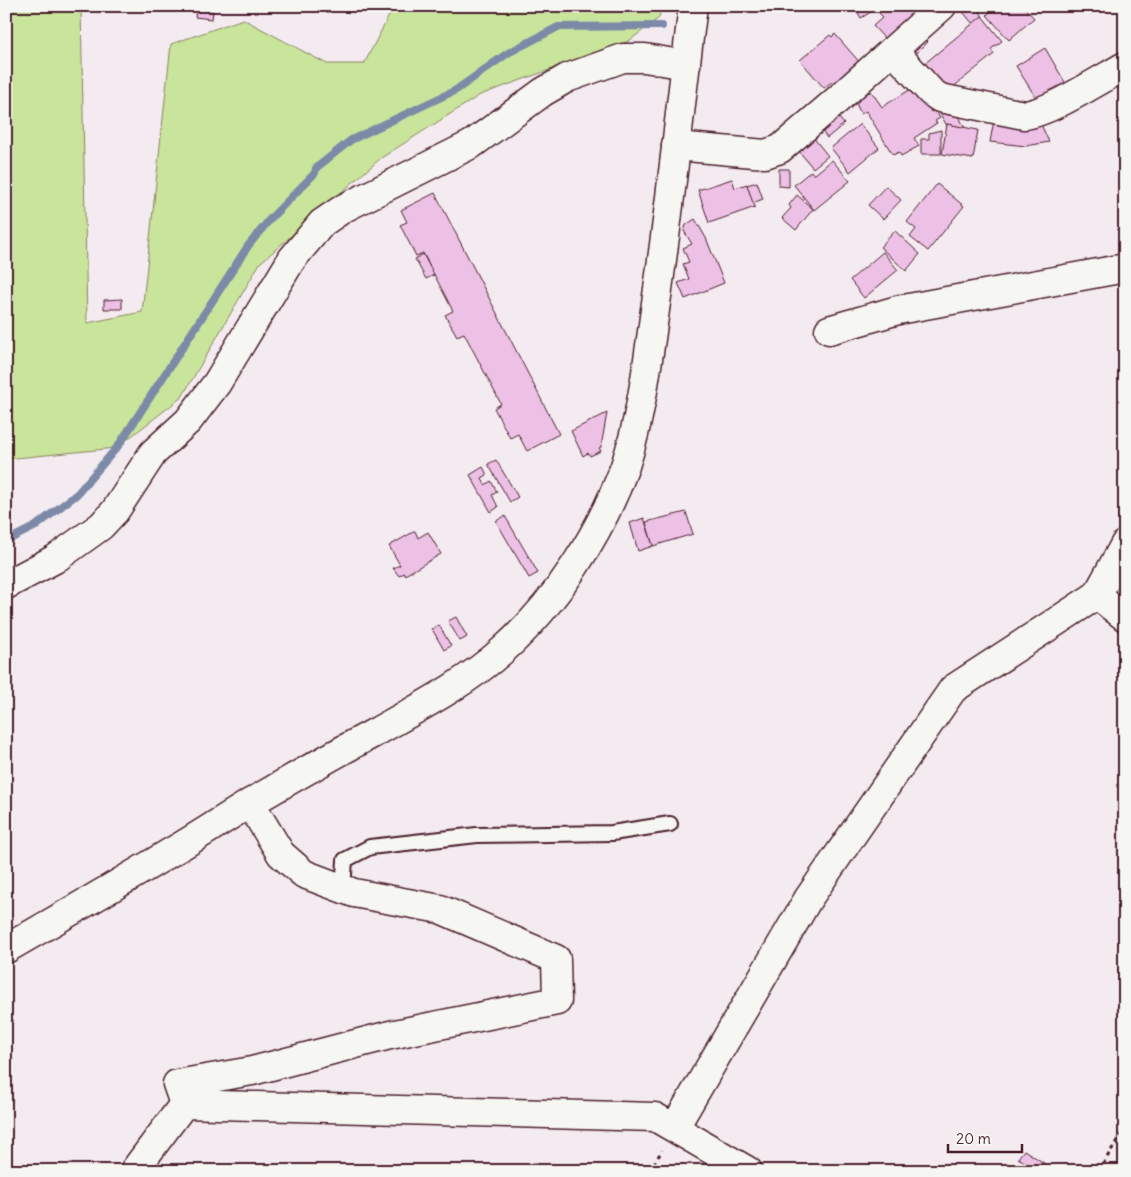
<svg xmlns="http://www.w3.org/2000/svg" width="1131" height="1177" font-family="Delius,sans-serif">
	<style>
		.green { fill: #c9e49b; stroke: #8a8263 }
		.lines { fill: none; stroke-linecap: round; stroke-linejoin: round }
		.stream { stroke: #7c8aa8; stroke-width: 8 }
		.building { fill: #edc1e6; stroke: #4a1f2b }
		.lane-casing { stroke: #4a1f2b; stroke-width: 18 }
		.street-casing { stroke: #4a1f2b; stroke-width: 31 }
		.secondary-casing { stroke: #4a1f2b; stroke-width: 31 }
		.path { stroke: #4a1f2b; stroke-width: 3; stroke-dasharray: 4 4; stroke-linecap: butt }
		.lane { stroke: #f6f6f2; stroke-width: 14 }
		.street { stroke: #f6f6f2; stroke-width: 28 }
		.secondary { stroke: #f6f6f2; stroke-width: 28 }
	</style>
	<rect width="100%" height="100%" fill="#f4ebf0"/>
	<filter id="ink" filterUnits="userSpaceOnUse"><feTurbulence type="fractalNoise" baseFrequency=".02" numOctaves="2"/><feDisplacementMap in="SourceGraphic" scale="10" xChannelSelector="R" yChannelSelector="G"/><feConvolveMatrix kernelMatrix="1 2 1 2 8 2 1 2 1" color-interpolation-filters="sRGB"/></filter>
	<g filter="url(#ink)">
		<path class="green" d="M6,6H81L87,323L142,312L171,44L243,19L327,64H364L394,6H661L659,18L629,41L480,95L381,158L260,263L182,397L116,448L6,459Z"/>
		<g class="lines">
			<path class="stream" d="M6,541L36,526L77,494L119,445L248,246L270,219L315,173L316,168L351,140L456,90L508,53L558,27L662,26"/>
		</g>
		<g class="building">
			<path d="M854,6H878L879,7L861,18Z"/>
			<path d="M886,6H908L916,15L887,41L873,26L883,17L879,13Z"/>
			<path d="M975,6L983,16L973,24L959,7Z"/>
			<path d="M997,6H1023L1034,18L1009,40L987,15Z"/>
			<path d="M196,10L213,11L212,19L195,17Z"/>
			<path d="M982,16L1002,41L991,49L994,54L947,92L918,69Z"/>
			<path d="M835,34L862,65L845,79L843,76L835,83L833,81L824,88L800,60L830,35L832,37Z"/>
			<path d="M923,37L928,42L916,54L911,49Z"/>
			<path d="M1045,48L1066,84L1038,101L1016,66Z"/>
			<path d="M916,86L931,112L935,110L940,118L935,121L937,123L914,138L919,146L901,156L899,152L893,155L866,111L861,114L853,97L866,88L869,93L871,91L882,107Z"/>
			<path d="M938,110L956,111L965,128L947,124V126Z"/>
			<path d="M835,113L844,124L827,138L818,126Z"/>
			<path d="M994,120H1039L1049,142L1026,146L990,142Z"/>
			<path d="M860,124L879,148L850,172L831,148Z"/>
			<path d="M947,124L978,130L973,159L942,154Z"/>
			<path d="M941,130V154H921V139H929V133Z"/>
			<path d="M813,137L828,156L813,168L797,149Z"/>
			<path d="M832,160L850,181L814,210L794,185L811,171L814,175Z"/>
			<path d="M779,169H789V187L779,186Z"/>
			<path d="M732,179L735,188L747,184L755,207L709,223L698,190Z"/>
			<path d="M757,182L763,199L753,203L747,185Z"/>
			<path d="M937,184L964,206L928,251L910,237L916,229L907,222Z"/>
			<path d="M886,186L901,200L883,219L868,205Z"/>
			<path d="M435,193L559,434L527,451L518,434L510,438L494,408L501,404L464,333L457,336L445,315L453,311L423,253L416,256L400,225L407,222L401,210Z"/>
			<path d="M797,195L813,209L796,230L782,218L791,208L789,205Z"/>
			<path d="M695,219L706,238L724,283L685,299L678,283L689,279L683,264L689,262L683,248L692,244L684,231L686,225Z"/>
			<path d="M895,231L920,254L906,271L880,247Z"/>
			<path d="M883,252L898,270L864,298L850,280Z"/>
			<path d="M423,254L434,275L426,279L415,259Z"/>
			<path d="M122,299V309H104V300Z"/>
			<path d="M607,413L601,447L599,448L601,451L590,456L588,453L583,456L571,431Z"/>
			<path d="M496,460L518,497L510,502L488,464Z"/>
			<path d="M483,467L487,475L482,478L485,485L491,481L497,492L492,495L498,507L491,512L470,475Z"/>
			<path d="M686,512L693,534L653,546L646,522Z"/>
			<path d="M505,516L538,573L529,578L496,521Z"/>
			<path d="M644,518L653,546L638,551L630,523Z"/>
			<path d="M415,531L418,538L428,532L441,554L405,575L404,573L399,576L393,568L400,565L389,546Z"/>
			<path d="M456,617L467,637L460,641L448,621Z"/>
			<path d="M439,625L451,646L444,650L432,629Z"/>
			<path d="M1024,1150L1044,1163L1039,1171L1018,1158Z"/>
		</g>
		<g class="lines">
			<defs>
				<path id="lane" d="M343,889L345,860L370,847L477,835L612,833L670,824"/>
				<g id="street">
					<path d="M893,50L931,92L940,98L1024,115C1049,113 1101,79 1125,66"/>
					<path d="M676,146L765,154L780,149L837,100L942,6"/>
					<path d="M829,330L898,310L1125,268"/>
					<path d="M6,585L55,559L101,526L115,511L153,453L188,421L217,383L292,259L322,223L344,208L472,144L543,92L567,78L623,58H645L686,65"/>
					<path d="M1097,595L1125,544"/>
					<path d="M184,1104L177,1084L252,1071L390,1035L557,1001L556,959L440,909L354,893L304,874L281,854L250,803"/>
					<path d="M675,1127L808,899L953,689L1097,595L1125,617"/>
					<path d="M134,1171L184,1104L655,1117L748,1171"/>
				</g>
				<path id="secondary" d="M6,949C61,917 117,885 171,852C199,836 225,818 252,802C293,778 333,755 374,733C418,708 465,684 503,650C556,603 601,533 625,466C641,418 648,360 655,310C670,209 680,107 693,6"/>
			</defs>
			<use href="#lane" class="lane-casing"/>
			<use href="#street" class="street-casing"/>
			<use href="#secondary" class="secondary-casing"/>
			<g class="path">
				<path d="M650,1171L662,1150"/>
				<path d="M1099,1171L1125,1127"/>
			</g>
			<use href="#lane" class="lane"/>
			<use href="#street" class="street"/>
			<use href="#secondary" class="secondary"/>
		</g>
	</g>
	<rect width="1131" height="1177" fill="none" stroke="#f6f6f2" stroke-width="25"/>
	<rect x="12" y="12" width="1106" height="1152" fill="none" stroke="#4a1f2b" stroke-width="2" filter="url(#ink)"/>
	<path d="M948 1144v8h74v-8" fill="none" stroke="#4a1f2b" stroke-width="2.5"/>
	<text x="956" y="1144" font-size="15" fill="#4a1f2b" stroke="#f6f6f2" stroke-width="4" paint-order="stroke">20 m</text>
</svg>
